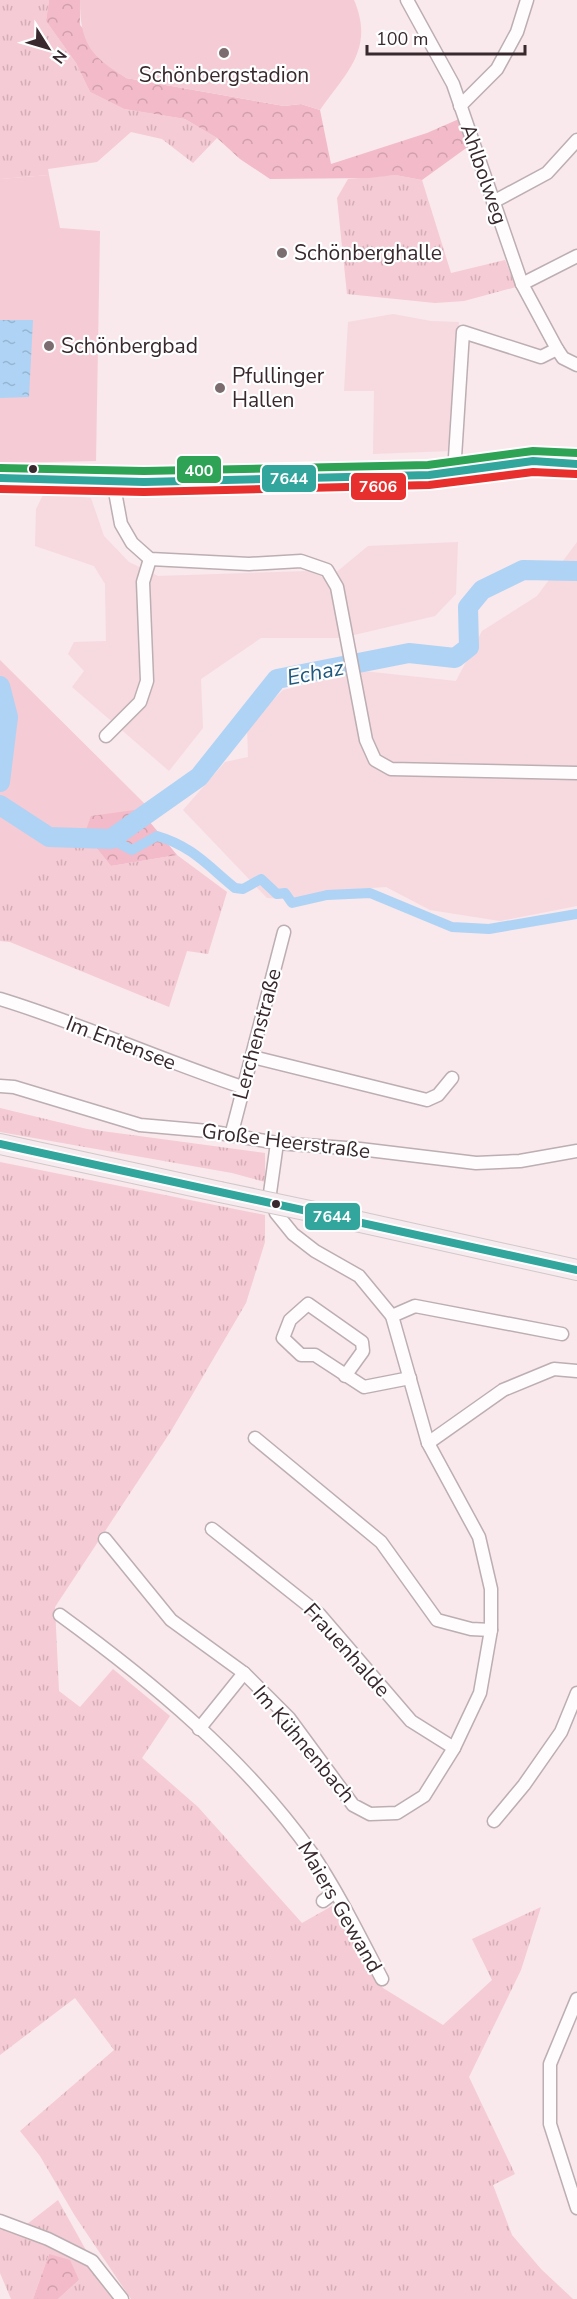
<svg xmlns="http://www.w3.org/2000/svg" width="577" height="2299" font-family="'Nunito Sans',sans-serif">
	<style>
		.built { fill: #f6dae0 }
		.grass { fill: url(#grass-tufts) }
		.forest { fill: url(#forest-crowns) }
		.park { fill: #f5cbd5 }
		.water { fill: url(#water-ripples) }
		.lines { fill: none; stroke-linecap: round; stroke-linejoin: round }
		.canal { stroke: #aed3f4; stroke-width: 10 }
		.river { stroke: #aed3f4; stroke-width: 20 }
		.street-casing { stroke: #bcaeb2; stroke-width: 15 }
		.secondary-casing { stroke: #bcaeb2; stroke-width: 21 }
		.primary-casing { stroke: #d1c8ca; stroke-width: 22 }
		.street { stroke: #fefcfc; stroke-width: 12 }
		.secondary { stroke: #faf3f5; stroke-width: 18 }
		.primary { stroke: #f6ebee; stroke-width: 20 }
		.primary-bridge-casing { stroke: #d1c8ca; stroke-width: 22; stroke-linecap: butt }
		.primary-bridge { stroke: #f6ebee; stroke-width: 20 }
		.bus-1-casing { stroke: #fff; stroke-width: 12 }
		.bus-2-casing { stroke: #fff; stroke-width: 12 }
		.bus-3-casing { stroke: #fff; stroke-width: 12 }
		.bus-1 { stroke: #32a69d; stroke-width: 8 }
		.bus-2 { stroke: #e72f2d; stroke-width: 8 }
		.bus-3 { stroke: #2ea355; stroke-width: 8 }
		.poi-dot { fill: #7b6c70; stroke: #fff; stroke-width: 2 }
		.bus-dot { fill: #37292d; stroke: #fff; stroke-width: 2 }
		.labels { text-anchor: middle; stroke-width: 4.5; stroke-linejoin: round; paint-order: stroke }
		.poi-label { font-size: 21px; fill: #37292d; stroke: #fff; text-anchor: start }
		.street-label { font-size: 21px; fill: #37292d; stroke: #fff }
		.water-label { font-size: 22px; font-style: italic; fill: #1f587d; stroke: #fff }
		.line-badge { stroke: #fff; stroke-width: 2 }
		.badge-label { font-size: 16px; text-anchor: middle; font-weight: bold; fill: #fff }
	</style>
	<defs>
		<pattern id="grass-tufts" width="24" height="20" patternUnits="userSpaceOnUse" patternTransform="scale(1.5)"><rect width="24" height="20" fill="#f5cbd5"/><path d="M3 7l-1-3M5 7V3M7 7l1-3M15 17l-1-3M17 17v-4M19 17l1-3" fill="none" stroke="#d3aeb7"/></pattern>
		<pattern id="forest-crowns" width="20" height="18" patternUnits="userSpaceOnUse" patternTransform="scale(1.5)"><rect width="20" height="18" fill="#f3bac9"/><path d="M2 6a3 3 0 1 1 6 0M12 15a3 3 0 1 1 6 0" fill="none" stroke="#d1a0ad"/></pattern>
		<pattern id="water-ripples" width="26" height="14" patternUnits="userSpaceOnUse" patternTransform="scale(1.5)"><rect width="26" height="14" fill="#aed3f4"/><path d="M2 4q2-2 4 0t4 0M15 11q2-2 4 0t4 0" fill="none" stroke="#96b5d2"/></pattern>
	</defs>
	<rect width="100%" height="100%" fill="#f9e8ec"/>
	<g class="built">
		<path d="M393,314L431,321L459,322L450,451L373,454L374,391H344L348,322Z"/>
		<path d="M44,493L91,498L104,536L129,562L158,576L308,571L328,579L368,546L458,542L456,594L435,616L341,638H261L201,679L203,728L169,771L72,687L84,671L68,654L74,642L106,641L105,584L94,566L35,546L36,509Z"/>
		<path d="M577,542V906L500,921L430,910L386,887L342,890L289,899L267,898L183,810L225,762L248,757L247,725L283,690L363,671L456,681L482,631L537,596Z"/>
	</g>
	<g class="grass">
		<path d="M0,0H49L46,21L76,63L90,92L124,109L185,119L217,138L193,163L162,139L131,132L97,162L48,169L49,175L0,179Z"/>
		<path d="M395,175L422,180L451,273L505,260L516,287L464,301L435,303L347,294L337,198L348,179Z"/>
		<path d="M0,835L94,845L111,866L177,855L227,892L208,954L187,951L169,1007L10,942L0,941Z"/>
		<path d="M0,1108L87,1129L265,1153V1182L232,1173L0,1132Z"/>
		<path d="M0,1162L265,1215V1242L246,1303L171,1431L55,1607L59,1691L80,1707L113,1669L170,1716L142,1758L198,1807L302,1923L332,1906L383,1988L443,2025L492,1980L472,1939L541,1907L521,1970L469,2077L515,2174L493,2185L512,2235L541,2269L573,2299H131L75,2216L40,2156L20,2131L114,2050L75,1998L0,2055Z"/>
		<path d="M58,2200L92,2261L122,2299H58L79,2280L49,2254L33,2299H11L0,2273V2221L22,2228Z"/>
	</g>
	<g class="forest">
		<path d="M49,0H80V25L126,78L284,106L301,104L320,110L331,164L427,133L459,119L469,146L422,180L395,175L369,178L270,179L240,159L217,138L185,119L124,109L90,92L76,63L46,21Z"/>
		<path d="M0,665L135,804L177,855L111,866L94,845L43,841Z"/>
		<path d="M49,2254L70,2260L79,2280L58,2299H33Z"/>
	</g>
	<g class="park">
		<path d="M80,0H354C375,49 346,73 320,110L301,104L284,106L126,78C90,56 80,43 80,0Z"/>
		<path d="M49,175L60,228L100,231L96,461L0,463V179Z"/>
		<path d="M0,660L149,808L91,816L86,830L0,905Z"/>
	</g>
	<path class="water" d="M0,320H33L29,397L0,398Z"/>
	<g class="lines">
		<path class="canal" d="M111,839L132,850L157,836C192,846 208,866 235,888L243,889L261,879L277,894L285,893L292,903L327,895L370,893L452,927L489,929L577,914"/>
		<g class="river">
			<path d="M0,686L8,717L0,782"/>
			<path d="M0,805L49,837L111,839L199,777L277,679L409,653L455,658L469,647L468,607L482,590L523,570L577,571"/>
		</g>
		<defs>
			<g id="street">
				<path d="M407,0L453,84L522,284L557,349L563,358L577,365"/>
				<path d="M460,106L497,69L517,32L527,0"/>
				<path d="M493,202L547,173L577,140"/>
				<path d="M522,284L577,256"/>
				<path d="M454,473L463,332L541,357L557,349"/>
				<path d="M113,481L121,524L132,543L150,559L249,564L301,561L327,570L337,587L366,740L375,760L391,769L577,773"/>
				<path d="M106,736L140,702L147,681L143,582L150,559"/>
				<path d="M0,999C82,1024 161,1060 242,1087"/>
				<path d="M253,1057L427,1100L438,1095L452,1078"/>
				<path d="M0,1086L14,1087L140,1125L208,1131L277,1143L360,1149L476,1163L520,1161L577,1151"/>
				<path d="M231,1136L284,932"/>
				<path d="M392,1316L415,1306L562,1334"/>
				<path d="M345,1376L363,1351L362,1342L308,1304L290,1320L283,1338L301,1355H315L364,1387L410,1378"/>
				<path d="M255,1438L381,1542L437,1620L471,1629L491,1630"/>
				<path d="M428,1443L503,1390L554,1369L577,1371"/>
				<path d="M212,1529L319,1614L411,1721L454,1748"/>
				<path d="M105,1539L171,1620L244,1673L289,1718L353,1805L370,1814L397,1813L424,1796L454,1748L480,1693L491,1630V1589L479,1537L428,1443L392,1316L359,1276L315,1251L293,1234L276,1213L270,1193L277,1143"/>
				<path d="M60,1615C152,1682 245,1759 311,1852C338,1892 360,1937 382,1979"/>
				<path d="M199,1729L244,1673"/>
				<path d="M494,1821L524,1785L561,1732L577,1693"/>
				<path d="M323,1901L335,1892"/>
				<path d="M577,1999L550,2064V2124L577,2208"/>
				<path d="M0,2221L48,2239L92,2261L122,2299"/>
			</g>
			<path id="secondary" d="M0,478L144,482L429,475L533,461L577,464"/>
			<g id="primary">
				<path d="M0,1144L220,1192"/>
				<path d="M324,1214L577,1270"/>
			</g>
		</defs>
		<use href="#street" class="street-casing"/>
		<use href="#secondary" class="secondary-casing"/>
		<use href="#primary" class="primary-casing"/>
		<use href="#street" class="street"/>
		<use href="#secondary" class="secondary"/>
		<use href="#primary" class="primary"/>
		<defs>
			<path id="primary-bridge" d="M220,1192L324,1214"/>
		</defs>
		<use href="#primary-bridge" class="primary-bridge-casing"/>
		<use href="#primary-bridge" class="primary-bridge"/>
		<defs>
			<g id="bus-1">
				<path d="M0,478L144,482L429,475L533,461L577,464"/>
				<path d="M0,1144L577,1270"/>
			</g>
			<path id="bus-2" d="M0,489L144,492L429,485L533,472L576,474"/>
			<path id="bus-3" d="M0,468L144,471L428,465L533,451L577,453"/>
		</defs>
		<use href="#bus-1" class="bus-1-casing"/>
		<use href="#bus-2" class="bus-2-casing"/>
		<use href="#bus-3" class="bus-3-casing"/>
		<use href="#bus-1" class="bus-1"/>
		<use href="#bus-2" class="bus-2"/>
		<use href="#bus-3" class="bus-3"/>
	</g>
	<g class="poi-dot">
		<circle cx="224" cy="53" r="6"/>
		<circle cx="282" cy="253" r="6"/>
		<circle cx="49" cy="346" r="6"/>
		<circle cx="220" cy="388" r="6"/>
	</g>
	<g class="bus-dot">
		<circle cx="33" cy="469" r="5"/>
		<circle cx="276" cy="1204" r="5"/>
	</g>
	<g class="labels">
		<g class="poi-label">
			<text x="224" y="82" text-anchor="middle">Schönbergstadion</text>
			<text x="294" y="260">Schönberghalle</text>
			<text x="61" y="353">Schönbergbad</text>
			<text x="232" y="383">Pfullinger<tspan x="232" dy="24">Hallen</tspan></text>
		</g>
		<g class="street-label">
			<text transform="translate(484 174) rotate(71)" y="7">Ahlbolweg</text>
			<text transform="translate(257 1034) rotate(-75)" y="7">Lerchenstraße</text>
			<text transform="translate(121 1043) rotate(21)" y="7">Im Entensee</text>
			<text transform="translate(286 1141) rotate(7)" y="7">Große Heerstraße</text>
			<text transform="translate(347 1650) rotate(48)" y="7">Frauenhalde</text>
			<text transform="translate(304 1744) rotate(50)" y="7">Im Kühnenbach</text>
			<text transform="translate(340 1907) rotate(60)" y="7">Maiers Gewand</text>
		</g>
		<g class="water-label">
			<text transform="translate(315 672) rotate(-11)" y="8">Echaz</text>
		</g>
	</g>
	<g class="line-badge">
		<rect x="176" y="455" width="46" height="29" rx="6" fill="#2ea355"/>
		<rect x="261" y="464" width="56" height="29" rx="6" fill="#32a69d"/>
		<rect x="350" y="472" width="57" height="29" rx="6" fill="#e72f2d"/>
		<rect x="304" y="1202" width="57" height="29" rx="6" fill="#32a69d"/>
	</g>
	<g class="badge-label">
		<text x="199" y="476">400</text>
		<text x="289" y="484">7644</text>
		<text x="378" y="492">7606</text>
		<text x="332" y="1222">7644</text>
	</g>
	<g transform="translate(48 48) rotate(127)" stroke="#ffffff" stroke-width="4.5" paint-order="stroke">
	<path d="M0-4.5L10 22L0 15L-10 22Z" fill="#37292d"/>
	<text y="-9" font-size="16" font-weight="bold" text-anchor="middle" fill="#37292d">N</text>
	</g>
	<path d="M367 45v9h158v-9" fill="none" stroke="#37292d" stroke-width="3"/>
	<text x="376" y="45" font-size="18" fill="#37292d" stroke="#ffffff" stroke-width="4.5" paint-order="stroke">100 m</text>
</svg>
